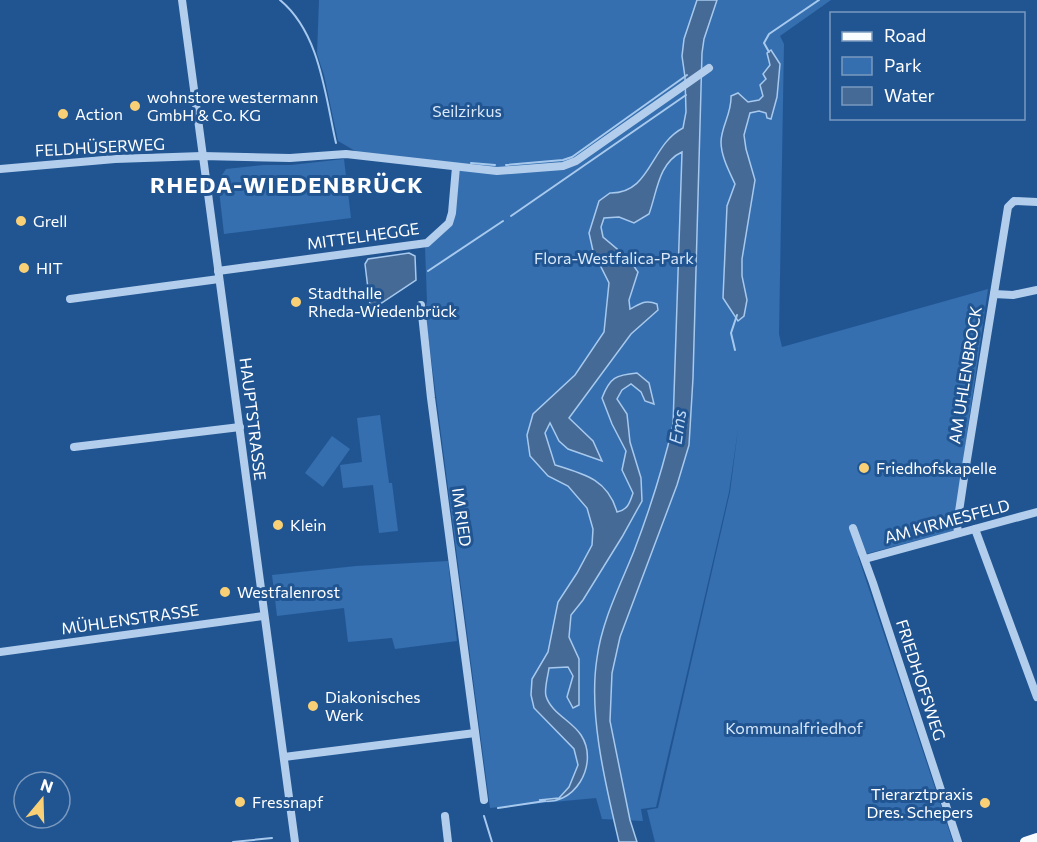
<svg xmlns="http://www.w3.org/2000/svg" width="1037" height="842" font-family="Commissioner,sans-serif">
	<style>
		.green { fill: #356faf }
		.water { fill: #466a96; stroke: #a7c9ee; stroke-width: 1.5 }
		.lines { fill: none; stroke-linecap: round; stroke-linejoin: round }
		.stream { stroke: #a7c9ee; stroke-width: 2 }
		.minor { stroke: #b3ceed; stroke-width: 8 }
		.major { stroke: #f9fcff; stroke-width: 10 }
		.poi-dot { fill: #f9d075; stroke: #215592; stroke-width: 2 }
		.labels { text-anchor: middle; stroke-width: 6; stroke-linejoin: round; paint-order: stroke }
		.poi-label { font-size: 16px; fill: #fff; stroke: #215592; text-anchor: start }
		.park-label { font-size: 16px; fill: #d9e8f9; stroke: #215592 }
		.street-label { font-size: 16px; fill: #fff; stroke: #215592 }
		.water-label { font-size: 18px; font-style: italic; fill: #bfd8f4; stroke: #215592 }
		.district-label { font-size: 22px; font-weight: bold; letter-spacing: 1.5px; fill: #fff; stroke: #215592 }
	</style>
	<rect width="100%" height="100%" fill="#215592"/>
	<g class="green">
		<path d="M319,0H831L780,36L784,44L779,334L782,347L988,289L953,531L858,556L953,842H655L647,810L658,808L730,492L738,429L729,492L656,807L641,809L643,821L602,819L596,798L490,808L425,312L427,301L425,247L451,225L459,164L357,152L338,141L324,75L317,54Z"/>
		<path d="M344,159L351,218L224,234L218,181L226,169L264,165H291Z"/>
		<path d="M380,415L389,483H392L398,531L379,533L373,485L343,488L340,465L362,462L357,418Z"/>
		<path d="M332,436L350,449L323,487L305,473Z"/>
		<path d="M448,561L457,641L395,649L392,638L348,642L344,608L277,616L272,575L356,566Z"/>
	</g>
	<g class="water">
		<path d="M697,0H717L704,39L702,53L693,378L689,445L677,485L620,637L612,673L610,721L630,820L637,842H619C606,786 588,715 597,658C602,620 620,586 634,551C650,509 663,468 673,425L682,152C658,163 657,193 649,214L634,223L619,217L604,218L601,227L603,237L629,259L638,272L629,300L630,309C640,304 645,299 657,304L658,310L631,334L569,418L593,441L602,461L568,449L559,441L550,423L545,433L555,465C585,474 608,480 617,512C628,510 630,502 633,493L622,470L626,451L612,424L602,398C610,377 616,375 637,373L649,383L654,404L645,401L641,392L631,384L622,390L617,399L627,414L630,442L641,478L642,501L622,537L583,600L571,615L569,637L579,659V705L573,708L567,697L573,676L568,667L549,668C548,676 544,689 546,696C551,713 572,721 581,735C600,764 574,809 539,800L559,798L569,787L578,765L574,749L534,708L531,695L532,679L548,652L558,602L577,573L592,545L593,529L587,508L568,486L548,476L530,456L527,435L533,414L575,375L604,332L609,283L593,251L589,233L599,201L610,193C651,194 650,145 683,128L686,112L685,77L682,56L684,39Z"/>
		<path d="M771,50L780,64L777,97L771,119L767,118L766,113L759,111L750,113L744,135L746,149L755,180L742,259V276L747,300L744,316L738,321L723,298L727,206L735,184C729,171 721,156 721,142C721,127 732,113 731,96L738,93L748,102L759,100L763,96L760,85L766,79L763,74L770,65L767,53Z"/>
		<path d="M409,253L415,256L416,280L374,308L370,305L365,264L368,259Z"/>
	</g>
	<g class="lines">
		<g class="stream">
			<path d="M280,0C320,33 325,95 336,143"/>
			<path d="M769,52L764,43L769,34L819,0"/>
			<path d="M471,163L495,165"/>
			<path d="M506,165L563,160L572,157L687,75"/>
			<path d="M511,216L686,95"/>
			<path d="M428,271L503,221"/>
			<path d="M735,350L731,333L737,315"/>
			<path d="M498,808L545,801"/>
			<path d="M484,816L492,842"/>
			<path d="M233,842L272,838"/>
		</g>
		<g class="minor">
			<path d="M182,0L295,842"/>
			<path d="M0,169L115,159L202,156L290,158L346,154L497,171L563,166L576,161L709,68"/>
			<path d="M218,271L427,243L449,223L452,213L456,167"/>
			<path d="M994,294L1013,295L1037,290"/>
			<path d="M70,299L219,279"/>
			<path d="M421,305L431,398L484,800"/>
			<path d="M74,447L240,427"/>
			<path d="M853,528L873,583L958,842"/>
			<path d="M975,529L1037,697"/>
			<path d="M958,533L957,525L964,478L1008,207L1014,201L1037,202"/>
			<path d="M865,559L1037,512"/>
			<path d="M0,652L263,616"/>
			<path d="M284,757L475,733"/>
			<path d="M445,816L448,842"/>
		</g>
		<path class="major" d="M1025,842L1037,838"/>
	</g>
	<g class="poi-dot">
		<circle cx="135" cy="106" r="6"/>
		<circle cx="63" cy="114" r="6"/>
		<circle cx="21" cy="221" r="6"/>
		<circle cx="24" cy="268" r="6"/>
		<circle cx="296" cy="302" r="6"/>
		<circle cx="864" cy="468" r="6"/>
		<circle cx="278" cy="525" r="6"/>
		<circle cx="225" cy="592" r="6"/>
		<circle cx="313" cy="706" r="6"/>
		<circle cx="240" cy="802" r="6"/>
		<circle cx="985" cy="803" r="6"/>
	</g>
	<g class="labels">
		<g class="poi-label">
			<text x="147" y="103">wohnstore westermann<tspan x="147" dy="18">GmbH &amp; Co. KG</tspan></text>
			<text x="75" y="120">Action</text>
			<text x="33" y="227">Grell</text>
			<text x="36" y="274">HIT</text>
			<text x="308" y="299">Stadthalle<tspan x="308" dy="18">Rheda-Wiedenbrück</tspan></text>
			<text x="876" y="474">Friedhofskapelle</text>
			<text x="290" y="531">Klein</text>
			<text x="237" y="598">Westfalenrost</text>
			<text x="325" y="703">Diakonisches<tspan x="325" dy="18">Werk</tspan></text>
			<text x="973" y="800" text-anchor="end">Tierarztpraxis<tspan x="973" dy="18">Dres. Schepers</tspan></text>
			<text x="252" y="808">Fressnapf</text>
		</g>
		<g class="park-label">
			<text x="467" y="117">Seilzirkus</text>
			<text x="614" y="264">Flora-Westfalica-Park</text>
			<text x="794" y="734">Kommunalfriedhof</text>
		</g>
		<g class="street-label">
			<text transform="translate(100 147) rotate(-3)" y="6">FELDHÜSERWEG</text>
			<text transform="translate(363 236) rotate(-8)" y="6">MITTELHEGGE</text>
			<text transform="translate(965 375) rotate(-81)" y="6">AM UHLENBROCK</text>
			<text transform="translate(253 419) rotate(83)" y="6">HAUPTSTRASSE</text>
			<text transform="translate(462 517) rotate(82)" y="6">IM RIED</text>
			<text transform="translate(947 521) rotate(-15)" y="6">AM KIRMESFELD</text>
			<text transform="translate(130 619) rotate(-8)" y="6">MÜHLENSTRASSE</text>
			<text transform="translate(921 680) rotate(72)" y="6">FRIEDHOFSWEG</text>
		</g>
		<g class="water-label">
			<text transform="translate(678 427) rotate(-82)" y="6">Ems</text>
		</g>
		<g class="district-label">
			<text x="287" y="193">RHEDA-WIEDENBRÜCK</text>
		</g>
	</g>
	<rect x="830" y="12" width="195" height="108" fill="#215592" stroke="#7a99be" stroke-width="1.5"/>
	<rect x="842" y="32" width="30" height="9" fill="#f9fcff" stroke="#7a99be" stroke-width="1.5"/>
	<text x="884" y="42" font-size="18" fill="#ffffff">Road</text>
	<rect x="842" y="57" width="30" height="18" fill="#356faf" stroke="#7a99be" stroke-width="1.5"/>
	<text x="884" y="72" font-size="18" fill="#ffffff">Park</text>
	<rect x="842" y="87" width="30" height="18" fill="#466a96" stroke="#7a99be" stroke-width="1.5"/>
	<text x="884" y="102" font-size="18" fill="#ffffff">Water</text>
	<g transform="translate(42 800) rotate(19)"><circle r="28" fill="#215592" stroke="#7a99be" stroke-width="1.5"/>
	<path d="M0-4.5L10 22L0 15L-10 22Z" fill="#f9d075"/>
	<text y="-9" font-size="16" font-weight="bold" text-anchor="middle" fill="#ffffff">N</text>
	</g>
</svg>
